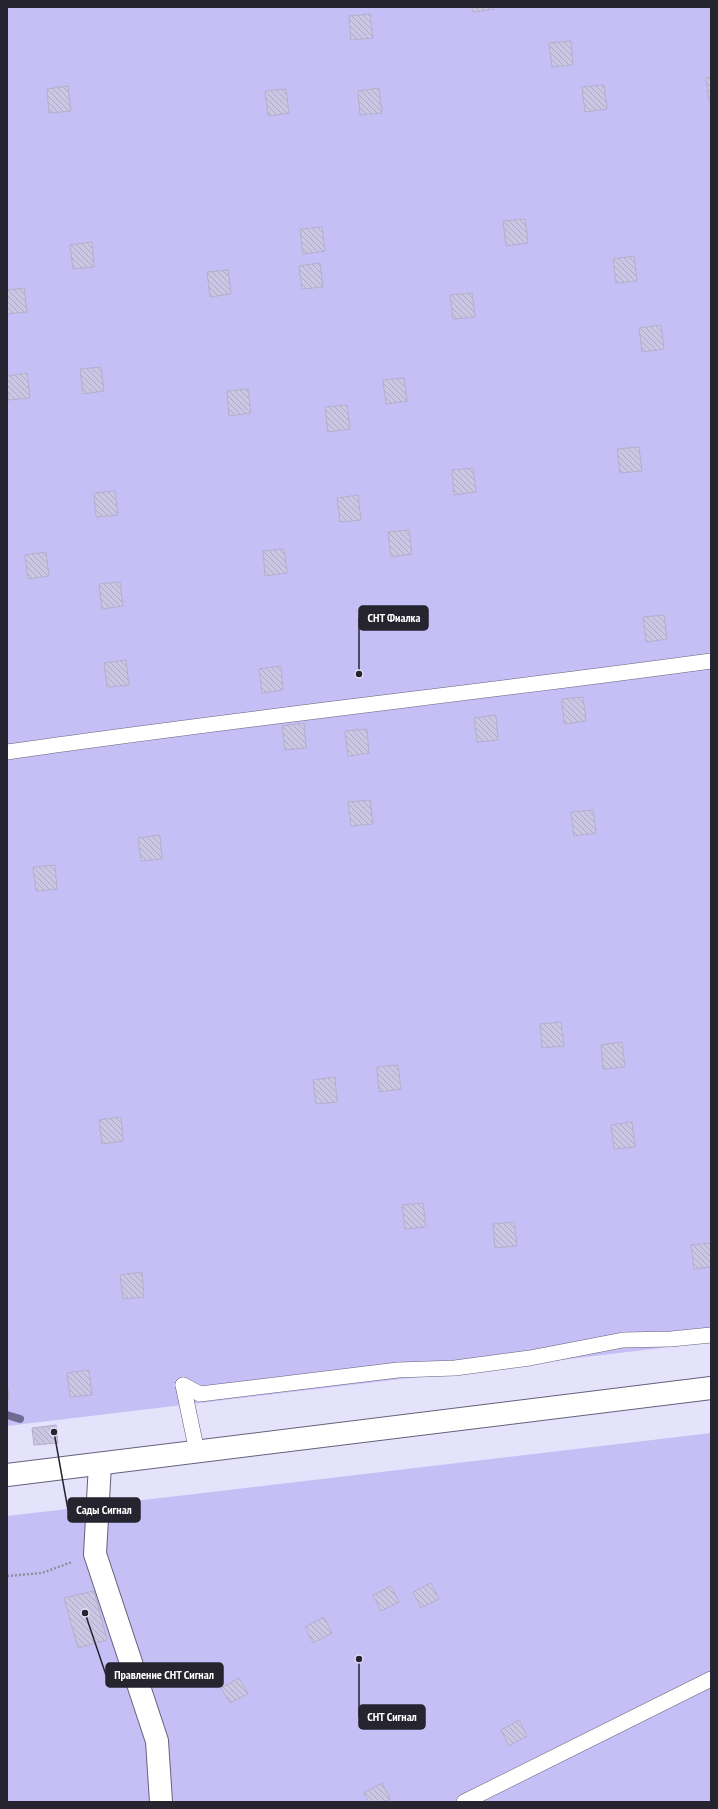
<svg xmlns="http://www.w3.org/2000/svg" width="718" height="1809" font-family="'PT Sans Narrow',sans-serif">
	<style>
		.green { fill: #c6bff5 }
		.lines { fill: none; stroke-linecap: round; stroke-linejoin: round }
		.stream { stroke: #6f6a92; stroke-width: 8 }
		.building { fill: url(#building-back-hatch); stroke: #b3afcc }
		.lane-casing { stroke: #65617c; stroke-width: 16 }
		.street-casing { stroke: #65617c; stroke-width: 24 }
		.secondary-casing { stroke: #65617c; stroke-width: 24 }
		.path { stroke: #8f8d9f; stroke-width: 2.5; stroke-dasharray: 2 2; stroke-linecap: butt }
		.lane { stroke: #fff; stroke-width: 15 }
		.street { stroke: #fff; stroke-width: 22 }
		.secondary { stroke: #fff; stroke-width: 22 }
		.leader { fill: none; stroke: #25242f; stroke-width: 1.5 }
		.callout-dot { fill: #25242f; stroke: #e5e3fb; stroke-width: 1.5 }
		.callout { fill: #25242f; stroke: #25242f; stroke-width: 1.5 }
		.callout-label { font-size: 12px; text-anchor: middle; font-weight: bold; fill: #fff }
	</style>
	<defs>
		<pattern id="building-back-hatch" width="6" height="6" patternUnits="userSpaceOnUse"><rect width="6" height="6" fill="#cac6e4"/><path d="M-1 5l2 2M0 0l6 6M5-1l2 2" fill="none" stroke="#adaac4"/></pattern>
	</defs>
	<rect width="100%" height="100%" fill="#e5e3fb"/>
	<g class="green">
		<path d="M7,7H711V1342L7,1426Z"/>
		<path d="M711,1433V1802H7V1516Z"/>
	</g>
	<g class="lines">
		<path class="stream" d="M7,1415L20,1419"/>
	</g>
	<g class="building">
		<path d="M472,7H494V9L473,12Z"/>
		<path d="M370,14L373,38L351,40L349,16Z"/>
		<path d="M571,41L573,65L552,67L549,43Z"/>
		<path d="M711,77V102H709L706,78Z"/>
		<path d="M604,85L607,109L585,112L582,87Z"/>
		<path d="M68,86L71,111L49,113L47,89Z"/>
		<path d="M379,88L382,113L360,115L358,91Z"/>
		<path d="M286,89L289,113L268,116L265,91Z"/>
		<path d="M525,219L528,243L506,246L503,221Z"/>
		<path d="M322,227L325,251L303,254L300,229Z"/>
		<path d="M92,242L94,267L73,269L70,245Z"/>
		<path d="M634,256L637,281L616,283L613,259Z"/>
		<path d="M320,263L323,287L302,289L299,266Z"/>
		<path d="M228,270L231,294L210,297L207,272Z"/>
		<path d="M24,288L27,312L7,314V290Z"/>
		<path d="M472,293L475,317L453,319L450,295Z"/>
		<path d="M661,325L664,349L642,352L639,328Z"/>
		<path d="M101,367L104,391L83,394L80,369Z"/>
		<path d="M27,373L30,398L8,400L7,376Z"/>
		<path d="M404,378L407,401L386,404L383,380Z"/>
		<path d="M248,389L251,413L229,416L227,391Z"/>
		<path d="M347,405L350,429L328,432L325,407Z"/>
		<path d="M639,447L642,471L620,473L617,449Z"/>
		<path d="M473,468L476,492L454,495L452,470Z"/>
		<path d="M115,491L118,515L96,517L94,493Z"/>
		<path d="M358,495L361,520L340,522L337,498Z"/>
		<path d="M409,530L412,554L391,557L388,532Z"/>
		<path d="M284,549L287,573L265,576L263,551Z"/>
		<path d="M46,552L49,576L28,579L25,555Z"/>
		<path d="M120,582L123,606L102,609L99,584Z"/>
		<path d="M664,615L667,639L646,642L643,617Z"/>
		<path d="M126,660L129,685L107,687L104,663Z"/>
		<path d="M281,666L283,690L262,693L259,669Z"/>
		<path d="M583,697L586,721L564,724L562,699Z"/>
		<path d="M496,715L498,740L477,742L474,718Z"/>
		<path d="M304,723L306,748L285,750L282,726Z"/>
		<path d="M367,729L369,753L348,756L345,731Z"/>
		<path d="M370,800L373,824L351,826L348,802Z"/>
		<path d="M593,810L596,833L574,836L571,812Z"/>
		<path d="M160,835L162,859L141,861L138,838Z"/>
		<path d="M55,865L57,889L36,891L33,867Z"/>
		<path d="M561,1022L564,1046L542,1048L540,1024Z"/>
		<path d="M622,1042L625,1067L603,1069L601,1045Z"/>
		<path d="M398,1065L401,1089L379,1092L377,1067Z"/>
		<path d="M335,1077L337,1102L316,1104L313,1080Z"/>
		<path d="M121,1117L123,1141L102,1144L99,1120Z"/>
		<path d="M632,1122L635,1147L614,1149L611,1125Z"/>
		<path d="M423,1203L426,1227L405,1229L402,1205Z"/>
		<path d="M514,1222L517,1246L495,1248L493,1224Z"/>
		<path d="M711,1243V1267L694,1269L691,1245Z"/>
		<path d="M142,1272L144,1297L123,1299L120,1275Z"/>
		<path d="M89,1370L92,1395L70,1397L67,1373Z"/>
		<path d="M7,1380L9,1400H7Z"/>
		<path d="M56,1425L58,1443L34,1445L32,1428Z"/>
		<path d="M431,1583L439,1599L421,1608L413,1592Z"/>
		<path d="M391,1586L399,1602L381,1611L373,1595Z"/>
		<path d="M94,1591L107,1640L78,1648L64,1598Z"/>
		<path d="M324,1617L332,1633L313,1643L305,1627Z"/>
		<path d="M239,1678L248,1694L230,1703L221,1688Z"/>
		<path d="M519,1720L527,1736L509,1746L501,1730Z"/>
		<path d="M382,1783L390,1799L385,1802H369L364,1793Z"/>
	</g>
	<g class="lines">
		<defs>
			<g id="lane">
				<path d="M7,752C241,718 477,693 711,661"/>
				<path d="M183,1385L200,1394L398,1370L455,1368L530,1358L623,1340L671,1339L711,1335"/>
				<path d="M183,1385L197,1452"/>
				<path d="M464,1802L711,1679"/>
			</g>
			<path id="street" d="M100,1464L95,1554L157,1741L161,1802"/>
			<path id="secondary" d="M7,1475L711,1388"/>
		</defs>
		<use href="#lane" class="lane-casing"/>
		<use href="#street" class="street-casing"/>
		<use href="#secondary" class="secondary-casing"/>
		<path class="path" d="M7,1576L42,1573L72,1562"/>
		<use href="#lane" class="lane"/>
		<use href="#street" class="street"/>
		<use href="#secondary" class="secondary"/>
	</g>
	<path class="leader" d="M359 674L359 618M54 1432L68 1510M85 1613L106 1675M359 1659L359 1717"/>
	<g class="callout-dot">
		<circle cx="359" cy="674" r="4"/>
		<circle cx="54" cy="1432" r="4"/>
		<circle cx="85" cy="1613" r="4"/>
		<circle cx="359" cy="1659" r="4"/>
	</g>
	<g class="callout">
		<rect x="359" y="606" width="69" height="24" rx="4"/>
		<rect x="68" y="1498" width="72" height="24" rx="4"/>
		<rect x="106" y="1663" width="117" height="24" rx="4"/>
		<rect x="359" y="1705" width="66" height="24" rx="4"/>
	</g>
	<g class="callout-label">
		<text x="394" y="622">СНТ Фиалка</text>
		<text x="104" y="1514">Сады Сигнал</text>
		<text x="164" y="1679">Правление СНТ Сигнал</text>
		<text x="392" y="1721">СНТ Сигнал</text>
	</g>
	<rect width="718" height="1809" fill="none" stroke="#25242f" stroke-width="16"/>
</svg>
